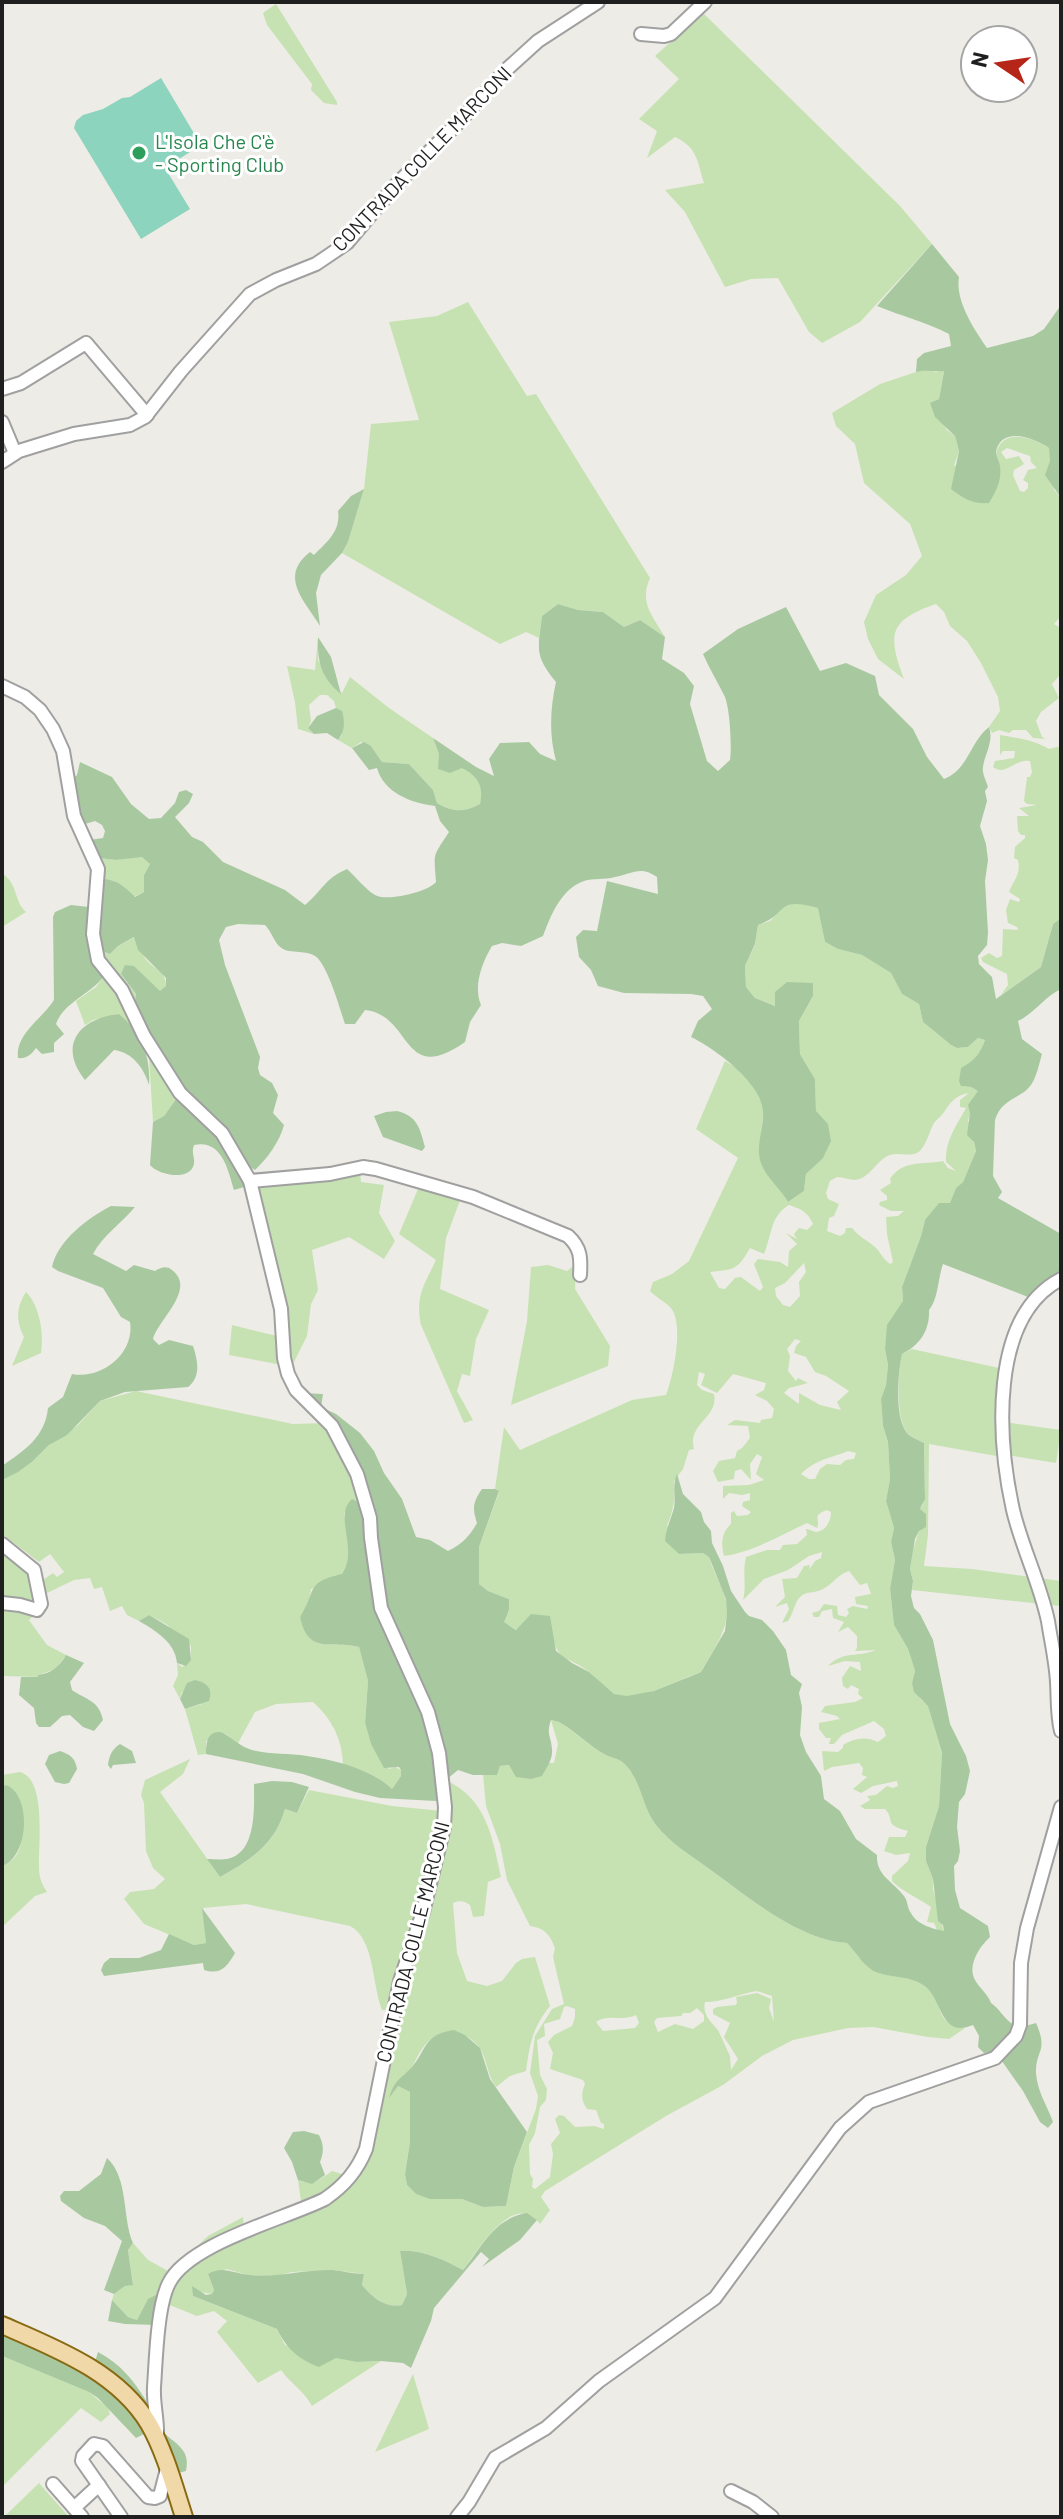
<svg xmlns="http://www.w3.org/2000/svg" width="1063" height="2519" font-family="Barlow,sans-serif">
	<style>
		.grass { fill: #c6e2b2; fill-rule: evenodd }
		.forest { fill: #a8c9a0 }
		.pitch { fill: #8dd4be }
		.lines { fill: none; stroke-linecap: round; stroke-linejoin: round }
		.minor-casing { stroke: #a0a0a0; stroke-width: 16 }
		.major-casing { stroke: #876a12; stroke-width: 20 }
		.minor { stroke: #fff; stroke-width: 12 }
		.major { stroke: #f1d8a9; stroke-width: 16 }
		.leisure-dot { fill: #2e9e5b; stroke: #fff; stroke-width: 3 }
		.labels { text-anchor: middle; stroke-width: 6; stroke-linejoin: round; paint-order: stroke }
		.leisure-label { font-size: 20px; fill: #27864d; stroke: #fff; text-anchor: start }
		.street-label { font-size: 20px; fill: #1f1f1f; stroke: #fff }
	</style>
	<rect width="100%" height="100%" fill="#eeece6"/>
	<g class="grass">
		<path d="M276,4L337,102V105L324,103L311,90L312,84L267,25L263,13Z"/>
		<path d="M703,13L900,206L932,244L860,322L822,343L809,332L778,278L751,279L725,287L685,212L665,190L704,183C697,161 698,148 675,137L647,158L657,131L639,119L679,79L655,56Z"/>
		<path d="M468,302L527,396L536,394L650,578C639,603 652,615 665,637L640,620L624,627L603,612L578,610L558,604L542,616L539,638L526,632L500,644L342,553L348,542L364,489L371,424L419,420L389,322L437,316Z"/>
		<path d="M925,369L936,372L944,370L939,399L931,404L947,430L955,436L959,451L954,466L996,454C1002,427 1032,437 1049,448L1054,490L1061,498V616L1054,624L1061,628V682L1059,676L1052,684L1059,698L1041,712L1036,721L1042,737L1046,739L1033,738L1026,730H1013L1009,733L999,730L992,733L989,727L1000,711L998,697L981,663L967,641L950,626L944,612L936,604C889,620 887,634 904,679L878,659L868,639L864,622L876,595L906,575L922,556L910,524L864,483L855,444L836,426L832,413L880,384ZM1007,448L1030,456L1031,462L1037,468L1028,470L1023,480L1028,483V488L1024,492L1020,491L1013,475L1014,470L1024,464L1019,456L1006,459L1001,452Z"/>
		<path d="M318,638V660L335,688L342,693L350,677L389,708L433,738L439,754L473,773L480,781L482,795L480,804C463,814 454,812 437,803L433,790L409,764L382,762L371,746L361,742L352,748L338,740L342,735L341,711L336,708L334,701L327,695H320L309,705L311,721L308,728L314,734L298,729L295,702L287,666L315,670Z"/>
		<path d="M1000,735C1017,738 1034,740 1049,749L1061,746V920L1053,924L1041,967L1001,995L1008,985L1007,974L983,962L981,958L989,953L997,958L1002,956L1003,929L1018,930L1017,927L1008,923L1006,910L1010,899L1019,902L1020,899L1009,892C1014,879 1021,875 1018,860L1014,858L1015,847L1025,838V835H1021L1018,831L1017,816H1029L1019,808L1037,805L1027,804L1024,801L1027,777H1030L1032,772L1030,761C1015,758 1006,777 993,767L995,761L1014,758L1015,751H1003L1000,755Z"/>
		<path d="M142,856L150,864L144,875V892L134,897C125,887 117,879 102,879L98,858L116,860Z"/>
		<path d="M2,873C19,885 13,900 26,912L2,927Z"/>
		<path d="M800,903L819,908L825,942L838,949L862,955L891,973L902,994L919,1004L923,1022L951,1045L957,1048L968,1047L978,1038L985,1040C980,1054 974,1062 961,1069V1086L971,1087L979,1091L968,1120L976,1151L963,1182L956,1188L950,1204L925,1220L921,1236L902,1287L903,1301L886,1340L885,1349L888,1365L886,1385L881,1399L883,1426L888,1442L890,1479L886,1501L894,1528L891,1542L895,1560L890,1590L894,1625L908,1649L915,1671L912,1683L921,1700L928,1705L942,1754L939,1806L926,1847V1861L933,1879V1889L944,1932L937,1930L934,1923L927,1922L931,1907C917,1897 904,1893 892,1881V1876L908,1861L910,1853L896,1855L884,1851L889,1837H905L908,1831C882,1824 896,1821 885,1809H865L860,1806L870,1800L867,1796L876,1795L887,1786L893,1788L898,1786L897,1781L873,1786L861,1793L853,1789L867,1777L862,1775L863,1768L859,1763L832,1767L824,1771L822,1751L838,1752L843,1748V1745C854,1738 866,1736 878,1742L886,1736L884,1729L874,1721L842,1735L834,1744H829L831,1738H826L819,1729V1723L840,1719L837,1716L821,1712L825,1706L855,1702L863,1698L858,1694L859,1689L851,1685L848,1689L843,1686L842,1678L850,1666L861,1671L860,1662L845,1661L828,1666C844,1650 857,1658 876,1650L855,1651L857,1648V1636L848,1627L838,1632L844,1622L833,1618L832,1609L822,1611L819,1617H814L812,1613L819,1611L824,1604L837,1606L838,1615L846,1617L849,1613L847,1609L853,1606L867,1609L868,1606L856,1604L855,1597L871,1594L867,1583L860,1585L849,1571C838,1574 833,1584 823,1589C814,1594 806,1590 799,1598C794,1605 793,1614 788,1621L782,1623L789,1609L787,1603L775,1607L785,1597L782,1579L797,1578L804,1566L810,1565L809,1570L815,1561L821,1558L822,1552L809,1556L788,1570L764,1579L743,1600C747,1585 742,1573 746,1557L767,1550H780L783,1545L797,1544L807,1535L806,1529C810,1529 813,1532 816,1532C826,1531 831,1521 831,1512L827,1510C811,1516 821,1518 817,1528L807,1523C781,1535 753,1552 724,1556C721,1544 721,1533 731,1524V1513L734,1511L737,1516L748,1515L751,1512L742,1506L743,1502L750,1500V1493L742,1495L729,1493L723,1499V1486L749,1485L764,1480L756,1474L762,1457L757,1454L750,1464L751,1480L741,1469L735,1471L734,1479L718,1482L713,1471L719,1461L735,1458L737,1451L742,1448L750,1438L748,1426L727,1425L735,1420L760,1423L761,1420L772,1418L774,1409L767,1401L755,1395L764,1390L766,1383L733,1374L717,1393L701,1385L705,1374L699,1372L697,1385L702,1390L714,1394C719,1418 687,1423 694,1449L689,1450L683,1469L674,1481C675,1498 674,1510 667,1525L679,1554L703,1553L709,1557C713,1572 722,1585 726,1600C732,1626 713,1650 701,1672C677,1679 636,1706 612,1693C603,1688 597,1679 589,1672C566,1653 560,1667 550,1630H517L503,1622L509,1610V1599L488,1591L479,1584V1547L499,1492L495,1489L504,1427L520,1450L632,1400L666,1395C673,1377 685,1322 670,1307C665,1302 656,1297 650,1291L653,1282L672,1274L689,1261L738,1158L696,1129L725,1061L737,1068L752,1084L764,1106L759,1156L788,1202L804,1191L806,1174L823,1157L816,1111L815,1079L800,1054L799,1021L813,996L776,1006L755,998L746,987L745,966L755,945L758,925L770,921L785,905ZM969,1093L960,1100V1107L966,1108C957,1125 945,1140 946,1162L956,1171L948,1168L943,1161C924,1165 903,1159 890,1179L891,1183L880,1190L887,1196V1200L880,1202L879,1205L891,1211H904L898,1216L886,1217L887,1234L893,1262L890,1264C883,1259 881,1253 875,1247C867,1240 859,1237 852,1228H846L845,1233L840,1236L827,1231L829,1218L834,1216L839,1204L828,1199L826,1193L830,1181L837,1177C842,1177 850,1180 855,1180C871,1178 876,1160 890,1155C900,1152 912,1158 920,1151C927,1143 929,1132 934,1123C938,1118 943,1115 946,1109C953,1099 958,1095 969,1093ZM789,1205C801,1209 808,1212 813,1224L807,1230L799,1228L794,1234L797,1239L786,1233L797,1244L789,1251L788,1267L780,1262L758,1259L754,1264L763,1287L760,1291L741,1277L735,1278L725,1289L719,1288L710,1272C734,1269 737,1271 750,1248L764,1254C772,1235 770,1216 789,1205ZM804,1263L806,1272L799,1282L800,1296L790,1307L783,1305L776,1296L775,1288L785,1283ZM795,1339L801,1341L796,1346L794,1353L806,1357L815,1372L826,1376L849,1391L837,1402L841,1410L820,1405L799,1393V1404L784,1393L789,1388L808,1383L798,1378L796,1381L788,1371L790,1356L787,1349ZM848,1451L856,1453L854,1459L846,1460L840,1465L827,1464L820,1469L815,1479H809L801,1474C816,1459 831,1458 848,1451Z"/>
		<path d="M135,937C138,944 142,955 147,961C156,970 166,972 166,986L160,992L134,966L121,974L136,994L134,1007L99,950L110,954L118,946Z"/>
		<path d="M104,976L112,984L135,1029L119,1014L93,1020L85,1025L76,1001L96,987Z"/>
		<path d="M149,1057L179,1095L164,1116L153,1122Z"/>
		<path d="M360,1170L361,1182L384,1185L379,1213L395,1241L384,1259L349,1237L312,1250L318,1290L311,1304L307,1336L289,1372L256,1193L261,1182Z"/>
		<path d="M421,1182L462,1195L446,1238L440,1289L489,1310L476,1339L470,1376L462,1374L457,1391L473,1420L464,1423L421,1325C415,1297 424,1285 436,1260L399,1234Z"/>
		<path d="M576,1264L575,1289L610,1346L608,1366L511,1405L527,1321L531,1267L548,1265L567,1271Z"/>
		<path d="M26,1292C40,1306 44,1334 41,1353L12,1366L24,1337C15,1319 17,1306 26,1292Z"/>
		<path d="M232,1325L281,1337L282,1365L229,1355Z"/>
		<path d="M912,1349L999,1368L1002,1457L929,1444L928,1535L924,1566L972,1569L1061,1581V1606L912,1590L913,1581L910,1569L913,1550L919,1531L920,1509L923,1505L925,1490L924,1443C919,1440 912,1438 908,1434C895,1420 898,1372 902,1354Z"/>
		<path d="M136,1391L293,1424L325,1423L347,1459L362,1504L344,1513C347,1529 356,1563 341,1575C332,1581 321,1585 311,1589L309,1603L300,1617C309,1656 331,1640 359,1647L368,1681L365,1723L371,1744L389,1769L395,1767L401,1770V1776L392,1789L363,1771L343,1764C342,1739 332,1719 313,1702L276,1704L255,1712L237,1745L226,1734L206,1741V1754L198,1755L185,1709L202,1704L182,1692L180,1699L173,1686L178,1675L177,1663L182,1667L191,1660V1646L166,1624L149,1615L139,1621L127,1615L122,1606L110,1611L102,1587L94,1589L90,1578L74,1580L45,1594L40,1582L53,1573L57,1577L64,1572L50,1554L39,1562L2,1534V1480L33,1461L49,1445L78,1425L100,1401Z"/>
		<path d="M1004,1422L1061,1430L1056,1463L1007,1455Z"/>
		<path d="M2,1549L26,1569L35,1603L2,1600Z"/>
		<path d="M10,1606L34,1615L29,1620L47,1645L66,1655L56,1669L38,1675L39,1677L2,1676V1607Z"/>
		<path d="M551,1720L559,1722C574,1731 588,1745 604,1754C609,1757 616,1757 621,1761C641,1776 641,1806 656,1825C671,1844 689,1854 708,1868C747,1896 798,1940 847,1943C856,1952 863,1965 874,1971C890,1979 916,1974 929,1988C945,2006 933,2023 965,2028L949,2039L928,2037L873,2027L848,2028L793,2040L762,2056L723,2085L666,2116L545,2191L541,2197L550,2210L540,2224C513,2189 477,2252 463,2270C444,2260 422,2249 400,2251L407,2294L402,2305C385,2308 373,2298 362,2285L364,2274L333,2270L292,2272L278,2276L247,2275L227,2269L208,2274L214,2290L212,2294L200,2292L193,2296L277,2329L285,2345L357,2362L381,2361L312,2406C304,2391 291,2384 281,2370L258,2383L217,2332L227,2321L214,2311L197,2316L167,2304L169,2290L181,2269L229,2243L290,2217L360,2167L387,2049L426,1905L446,1780C487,1800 492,1836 501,1877L488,1882L484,1916L473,1917L470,1905C465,1901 459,1900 453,1903L457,1953L467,1981L487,1986L502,1981L516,1963L522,1959L535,1957L550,2006C532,2029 530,2043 526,2071L510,2076L496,2087C487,2075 487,2058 479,2047C462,2026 437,2027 422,2049C418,2054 416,2060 413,2065C407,2076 398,2085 391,2095L398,2086L410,2092V2142L405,2174L407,2185L416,2194L448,2199H462L483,2207L506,2206L514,2167L536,2109L538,2096L530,2073L535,2036L552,2009L564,2004L553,1957L555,1948C550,1935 545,1928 530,1926L507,1880L500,1844L486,1806L483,1774L497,1775L500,1766L510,1765L542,1776L549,1763H554L558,1744ZM757,1991L772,1996L774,2022L769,2008L771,1999L757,1993L736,1997L737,2002L736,2005L717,2007L713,2009V2014L730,2023L724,2037L738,2059L731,2070L730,2056L718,2030C711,2022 702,2014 705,2002C724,2002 738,1994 757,1991ZM567,2006L575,2009V2017L572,2026L554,2035L548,2042L553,2053L550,2069L583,2080L585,2084C581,2094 581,2100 587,2109L596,2110L601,2123L604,2124V2129L594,2126L575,2127L564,2116L559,2115L555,2119L560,2133L551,2144L553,2154L550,2177L535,2189L532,2187L533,2179L530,2174L529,2145L535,2133L540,2107L546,2100L547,2089L540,2075L537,2040L545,2036L544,2024L560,2019L564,2007ZM697,2008L704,2015V2021L693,2029L675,2024L658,2032L654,2022L657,2018L681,2016L683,2013H690ZM636,2015L639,2023L635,2028L603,2031L596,2022C609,2013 622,2022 636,2015Z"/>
		<path d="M190,1759L183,1774L160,1792L220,1877C251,1860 275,1845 285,1809L297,1813L309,1790L392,1806L442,1811L436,1848L389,2010H382C372,1986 375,1939 350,1926L246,1904L203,1908L206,1943L194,1945L144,1924L124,1899L130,1892L154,1889L165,1879L153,1868L146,1851L144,1803L141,1795L145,1780Z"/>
		<path d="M20,1772C47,1779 38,1846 39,1868C39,1877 42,1885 47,1892L35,1896L2,1927V1866C37,1853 14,1809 6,1785L2,1786V1775Z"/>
		<path d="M332,2171L345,2175L335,2188L304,2204L301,2201L298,2180C312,2186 321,2179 332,2171Z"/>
		<path d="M243,2217L244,2229L170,2272L161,2298L145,2305L137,2320L128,2317L112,2300L114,2294L125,2286L133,2284L128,2250L133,2243L148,2260L170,2272L208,2236Z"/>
		<path d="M2,2356L89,2392L108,2408L110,2414L101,2422L81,2408L2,2487Z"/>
		<path d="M413,2374L429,2429L375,2452Z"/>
		<path d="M39,2483L69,2517H4Z"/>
	</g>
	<g class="forest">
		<path d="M932,244L959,277C955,301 974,329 987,348L1033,336L1044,329L1061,305V498L1045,475L1050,461L1049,448C1036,439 1005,426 997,448C994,455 999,459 1000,466C1002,481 996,491 989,503C972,504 964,499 951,489L959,451L955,436L935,417L930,403L939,399L944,371C934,372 925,369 916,372L917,359L924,353L951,346L949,334C926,322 901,316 877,306Z"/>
		<path d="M364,489L348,542L342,553L321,575L316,593L320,626C305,601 278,577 310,552L314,555C327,542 341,531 338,511L351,496Z"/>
		<path d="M558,604L578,610L603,612L624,627L640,620L665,637L662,659L684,673L694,686L690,704L707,761L718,771L730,760C732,747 730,706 724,695C717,681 709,668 703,654L738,629L786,607L820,671L846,663L875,676L879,695L913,729L927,757L944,779C969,769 969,743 989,727C994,742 985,753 983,767C982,774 986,780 988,787L985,791L987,801L980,826L986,844L988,860L985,881L988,933L987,945L978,956L979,964L992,977L996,999L1041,967L1053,924L1060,919L1061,920V989C1044,997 1035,1013 1018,1021L1022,1039L1042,1054C1039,1064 1037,1076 1031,1085C1021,1099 1002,1098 995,1120L993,1176L1002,1192L998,1198L1061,1234V1275L1044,1282L1028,1297L943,1264C938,1278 938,1300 929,1310C930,1330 920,1345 902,1354C898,1373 894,1417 907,1433C911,1438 919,1440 924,1443L925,1499L920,1509L926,1514V1527L919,1531L915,1539L910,1569L913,1581L911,1596L914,1608L920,1614L933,1640L950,1724L966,1756L970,1771L965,1794L959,1802L957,1827L960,1851L958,1861L954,1866L955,1890L960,1908L988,1926L990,1937C979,1947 967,1966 975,1980C980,1989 988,1994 991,2003C1000,2009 1004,2019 1013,2024L1012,2034L995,2052L984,2053L978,2047L979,2036L973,2025C941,2039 942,2000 926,1987C913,1976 894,1978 878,1973C864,1968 857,1953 847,1943C798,1940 747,1896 708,1868C689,1854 671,1844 656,1825C641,1806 641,1776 621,1761C616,1758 609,1757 604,1754C588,1745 575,1731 559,1722L551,1720C546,1735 551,1735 552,1749C553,1759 547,1767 542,1776L531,1779L516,1777L509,1765L500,1766L497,1775H473L458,1770L446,1780L442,1756L384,1606L363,1478L303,1393L323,1394L321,1407L336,1414L360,1433L374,1451L384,1473L402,1499L416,1537L430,1540L448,1551C462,1544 469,1537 477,1523C472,1508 473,1502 482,1489H495L499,1491L479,1547V1584L488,1591L509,1599V1610L504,1622L516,1630L531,1614L550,1616L556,1651L572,1663L589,1672L614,1694L627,1696L654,1691L701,1672L725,1631L727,1613L726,1599L709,1557L703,1553L679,1554L665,1541C666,1528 671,1519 674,1508C676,1496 672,1485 677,1474L683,1494L701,1512L704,1522L711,1531L712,1543L723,1566L731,1591L745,1612L749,1616L762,1620L773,1631L786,1650L791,1675L802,1684L799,1693L802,1707L800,1735L806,1752L821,1776L824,1799L840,1811L856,1839L877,1855C876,1876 893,1881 904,1896C908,1901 907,1908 911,1913C916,1924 933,1929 944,1931L943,1925L938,1921L933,1879L926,1861V1847L939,1806L942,1753L928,1706L914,1692L912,1683L915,1671L908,1649L894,1625L890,1589L895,1560L891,1542L894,1528L886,1501L890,1479L888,1442L883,1426L881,1399L886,1385L888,1365L885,1349L887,1325L903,1301L902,1287L921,1236L925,1220L939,1203H950L956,1188L963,1182L976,1151L974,1142L967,1135L970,1113L968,1105L978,1091L971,1087L961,1086L959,1081L961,1068C974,1061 980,1054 985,1040L978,1038L968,1047L957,1048L951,1045L923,1022L919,1004L902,994L891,973L862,955L838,949L825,942L818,908C774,896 790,914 758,925L755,944L745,966L746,987L755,998L775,1006V992L787,982L813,983V996L799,1021L800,1054L815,1079L816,1111L828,1124L831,1141L823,1158L806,1174L804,1191L788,1202C780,1187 760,1173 759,1154C758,1140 764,1125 763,1111C762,1083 714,1048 691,1037L698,1021L712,1009L703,996L691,994L624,993L598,986L591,970L579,957L576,937L583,930L597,931L607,881L658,894L657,877C640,865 632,874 615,877C605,880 593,878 584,881C561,889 551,915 543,936L521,946L502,943L492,946C482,963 473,986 481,1005L470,1022L465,1042C401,1087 413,1015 365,1010L355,1024H345C340,1009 327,963 315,956C304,949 288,955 279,946C274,941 271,931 265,925L238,924L226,927L219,940L225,965L260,1057L258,1068L260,1075L272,1083L278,1095L273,1113L284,1125C280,1141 267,1159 255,1170L247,1165L182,1089L134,1007L136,994L121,974L125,965L134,966L160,991L166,986V978L138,950L134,937L118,946L110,954L99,950L97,925L102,879C117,879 125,887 135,897L144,892V875L150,864L142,857L116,860L98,858L89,840L103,838L105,831L102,825L95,821L85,824L80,822L71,780L77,775L80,762L112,777L131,804L149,819L161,818L175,803L179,792L186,790L193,794L189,803L175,817L192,837L203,842L223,862L285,890L305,905C323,890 324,879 347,869C355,876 367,891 375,895C386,902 428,892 436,882C434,852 432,858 449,832L440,821L435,806C411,803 384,793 377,768L369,770L352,748L364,742L371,746L382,762L409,764L433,790L437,803C453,812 464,813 480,804C484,786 478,776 462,768L450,773L438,769L439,754L433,738L476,767L494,776L489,759L500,743L529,742L540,754L556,761C549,735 550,709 556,682C534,655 538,649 542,616Z"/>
		<path d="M318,637L331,657L341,694C321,678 317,661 318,637Z"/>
		<path d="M336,708L342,711C345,721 345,732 338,740L327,733L314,734L308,728L317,716Z"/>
		<path d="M71,905L89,907L104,976C91,994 63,1003 56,1024L64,1034L54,1043V1052L42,1054L36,1048C31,1055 26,1059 18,1058C15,1034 43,1018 54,1000L53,917L55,912Z"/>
		<path d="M119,1014C141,1032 151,1056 149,1085C144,1068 132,1052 114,1050L85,1080C57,1045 80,1018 119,1014Z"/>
		<path d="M179,1095L225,1141L248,1190L244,1187L234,1190C228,1170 222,1139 194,1145C191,1153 195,1157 194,1164C190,1182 158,1175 150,1165L153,1122L164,1116Z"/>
		<path d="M397,1111C418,1116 420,1129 425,1147L422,1151L383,1137L374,1116L386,1112Z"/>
		<path d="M111,1206L135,1207C121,1224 103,1235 93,1254L126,1271L134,1265L155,1271C160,1268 166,1265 172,1270C197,1289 158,1320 153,1339L159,1345L169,1340L193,1346C198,1361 201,1377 188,1387L125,1392L100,1401L67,1435L49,1445L33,1461L18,1472L2,1480V1466C25,1450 45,1437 48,1408L63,1397L72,1374C102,1380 135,1353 130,1322L121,1317L103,1288L58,1271L52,1267C58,1240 88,1218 111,1206Z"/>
		<path d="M352,1499L362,1504L375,1592L431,1737L441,1800L436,1801L380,1798L355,1792L303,1774L206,1754C206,1744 207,1731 220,1732C225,1732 240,1747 252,1750C270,1755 288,1753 307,1756C335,1760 371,1769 392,1789L401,1776V1770L399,1767L384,1768L371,1744L365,1723L368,1681L359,1647C332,1640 308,1656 300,1617C318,1589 304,1583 342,1574C359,1550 333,1515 352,1499Z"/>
		<path d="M149,1615L189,1639L191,1660L186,1666L177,1663C175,1642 156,1631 139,1621Z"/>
		<path d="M66,1655L84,1663L70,1682L72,1690C86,1700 99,1700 103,1720L94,1731L83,1727L70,1715L62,1716L50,1727H39L36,1723L34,1708L19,1695L21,1677H38V1675C52,1673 59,1667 66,1655Z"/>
		<path d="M195,1680C208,1683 213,1689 209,1701L185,1709L180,1699L187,1683Z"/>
		<path d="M120,1744L132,1751L136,1763L113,1765L111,1769L108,1765C109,1756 112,1749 120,1744Z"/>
		<path d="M60,1751C71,1755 75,1758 77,1769L69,1783L64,1784L55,1782L45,1764L49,1755Z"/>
		<path d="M272,1781L292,1782L309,1787L297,1813L285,1809C275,1845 250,1860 220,1877L207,1859C213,1859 220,1860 227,1859C257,1853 254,1807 254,1784Z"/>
		<path d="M6,1785C32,1795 29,1857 2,1866V1786Z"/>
		<path d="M202,1908L235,1953C227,1967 221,1975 204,1970L203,1963L104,1976L101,1970L104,1963L110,1958H139L161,1950L169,1934L194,1945L206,1943Z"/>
		<path d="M1036,2023C1049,2052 1035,2050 1036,2073C1037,2091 1047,2105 1053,2122L1048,2128L1040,2122L1023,2091L999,2057L1022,2027Z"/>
		<path d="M454,2030L465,2035L480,2048L490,2079L527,2132L514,2167L506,2206L483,2207L462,2199H430L416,2194L407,2185L405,2174L410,2142V2092L398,2086L389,2098C395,2079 400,2080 412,2067C427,2049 424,2034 454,2030Z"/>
		<path d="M304,2131L319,2135C324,2145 324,2152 320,2162L325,2175L312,2184L298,2180L292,2162L284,2148L293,2132Z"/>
		<path d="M107,2158C129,2178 122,2218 133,2243L128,2250L133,2285L125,2286L114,2294L104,2290L122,2241L105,2226L84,2218L61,2201L60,2196L64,2191H79L101,2174Z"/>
		<path d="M527,2213L537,2220L520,2240L482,2267L489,2259L481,2252L434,2308L431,2321L411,2368L403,2363L381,2361L357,2362L336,2358L319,2367C298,2359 287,2349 277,2329L193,2296L192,2286L206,2295L212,2294L214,2290L208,2274C223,2265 234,2274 250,2275C278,2278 305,2269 333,2270C343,2271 354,2274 364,2274L362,2285C373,2298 385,2308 402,2305L407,2294L400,2251C422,2249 444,2260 463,2270C482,2247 494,2218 527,2213Z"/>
		<path d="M156,2295L161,2298L157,2325L125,2324L108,2321L112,2300L128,2317L137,2320L148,2299Z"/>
		<path d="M2,2327L84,2365L136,2409L146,2433L136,2438L98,2398L89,2392L2,2356Z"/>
		<path d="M98,2352C121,2364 134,2381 147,2402L151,2386L154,2425L93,2368Z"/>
		<path d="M162,2431C175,2444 191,2449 186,2471L178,2473Z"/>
	</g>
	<path class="pitch" d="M161,78L201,145L165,168L190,209L141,239L74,128L76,121L83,115L103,109L122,98L130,97Z"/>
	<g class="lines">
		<defs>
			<g id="minor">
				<path d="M641,34L664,36L671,34L705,2"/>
				<path d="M2,389L21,383L86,343L147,415"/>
				<path d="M2,422L15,453"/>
				<path d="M2,462L19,451L74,434L130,425L145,417L181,371L250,294L276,280L316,264L347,243L394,187L460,121L506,70L538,41L598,2"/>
				<path d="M2,686L25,697L40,710L53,729L63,751L74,816L98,869L93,934L98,960L122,990L144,1036L180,1093L222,1133L250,1181L281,1309L284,1358L288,1374L296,1390L332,1426L357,1474L370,1518L371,1538L381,1608L428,1712L439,1753L445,1807L444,1827L423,1912L400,1981L366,2149C357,2171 345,2185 325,2199C285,2219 189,2243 169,2283C157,2306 156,2360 154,2387C153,2404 158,2420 157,2436"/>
				<path d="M250,1181L330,1174L363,1167L376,1169L473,1197L568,1236C581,1248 581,1258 580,1275"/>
				<path d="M1061,1279C988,1317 998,1442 1013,1510C1022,1548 1040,1583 1048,1621C1051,1641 1056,1662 1057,1682C1058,1698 1057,1715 1061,1731"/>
				<path d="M2,1544L34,1570L41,1604L37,1610L20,1605L2,1603"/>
				<path d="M53,2484L82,2517"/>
				<path d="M731,2491L753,2502L772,2517"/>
				<path d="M74,2508L99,2485"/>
				<path d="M121,2517L82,2461L83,2456L94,2444L103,2446L148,2497L155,2498L160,2496L167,2469"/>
				<path d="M457,2517L469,2502L495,2458L546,2428L599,2381L715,2298L840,2128L869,2102L995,2058L1016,2036L1020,2025L1021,1963L1027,1928L1061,1807"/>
			</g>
			<path id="major" d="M2,2325C55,2348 118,2372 149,2424C165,2452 174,2486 184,2517"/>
		</defs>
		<use href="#minor" class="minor-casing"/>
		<use href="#major" class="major-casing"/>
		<use href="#minor" class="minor"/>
		<use href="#major" class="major"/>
	</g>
	<circle class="leisure-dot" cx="139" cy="153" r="8"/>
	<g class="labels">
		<g class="leisure-label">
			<text x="155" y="149">L'Isola Che C'è<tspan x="155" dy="23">- Sporting Club</tspan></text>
		</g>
		<g class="street-label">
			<text transform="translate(422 159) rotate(-46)" y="7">CONTRADA COLLE MARCONI</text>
			<text transform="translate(413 1942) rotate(-76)" y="7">CONTRADA COLLE MARCONI</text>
		</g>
	</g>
	<rect width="1063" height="2519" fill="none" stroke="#1f1f1f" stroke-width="8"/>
	<g transform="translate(999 64) rotate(283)"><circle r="38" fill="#ffffff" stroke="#a5a5a5" stroke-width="2"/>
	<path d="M0-6L14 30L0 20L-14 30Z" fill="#b52518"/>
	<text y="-12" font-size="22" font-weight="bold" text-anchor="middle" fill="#1f1f1f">N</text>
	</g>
</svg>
